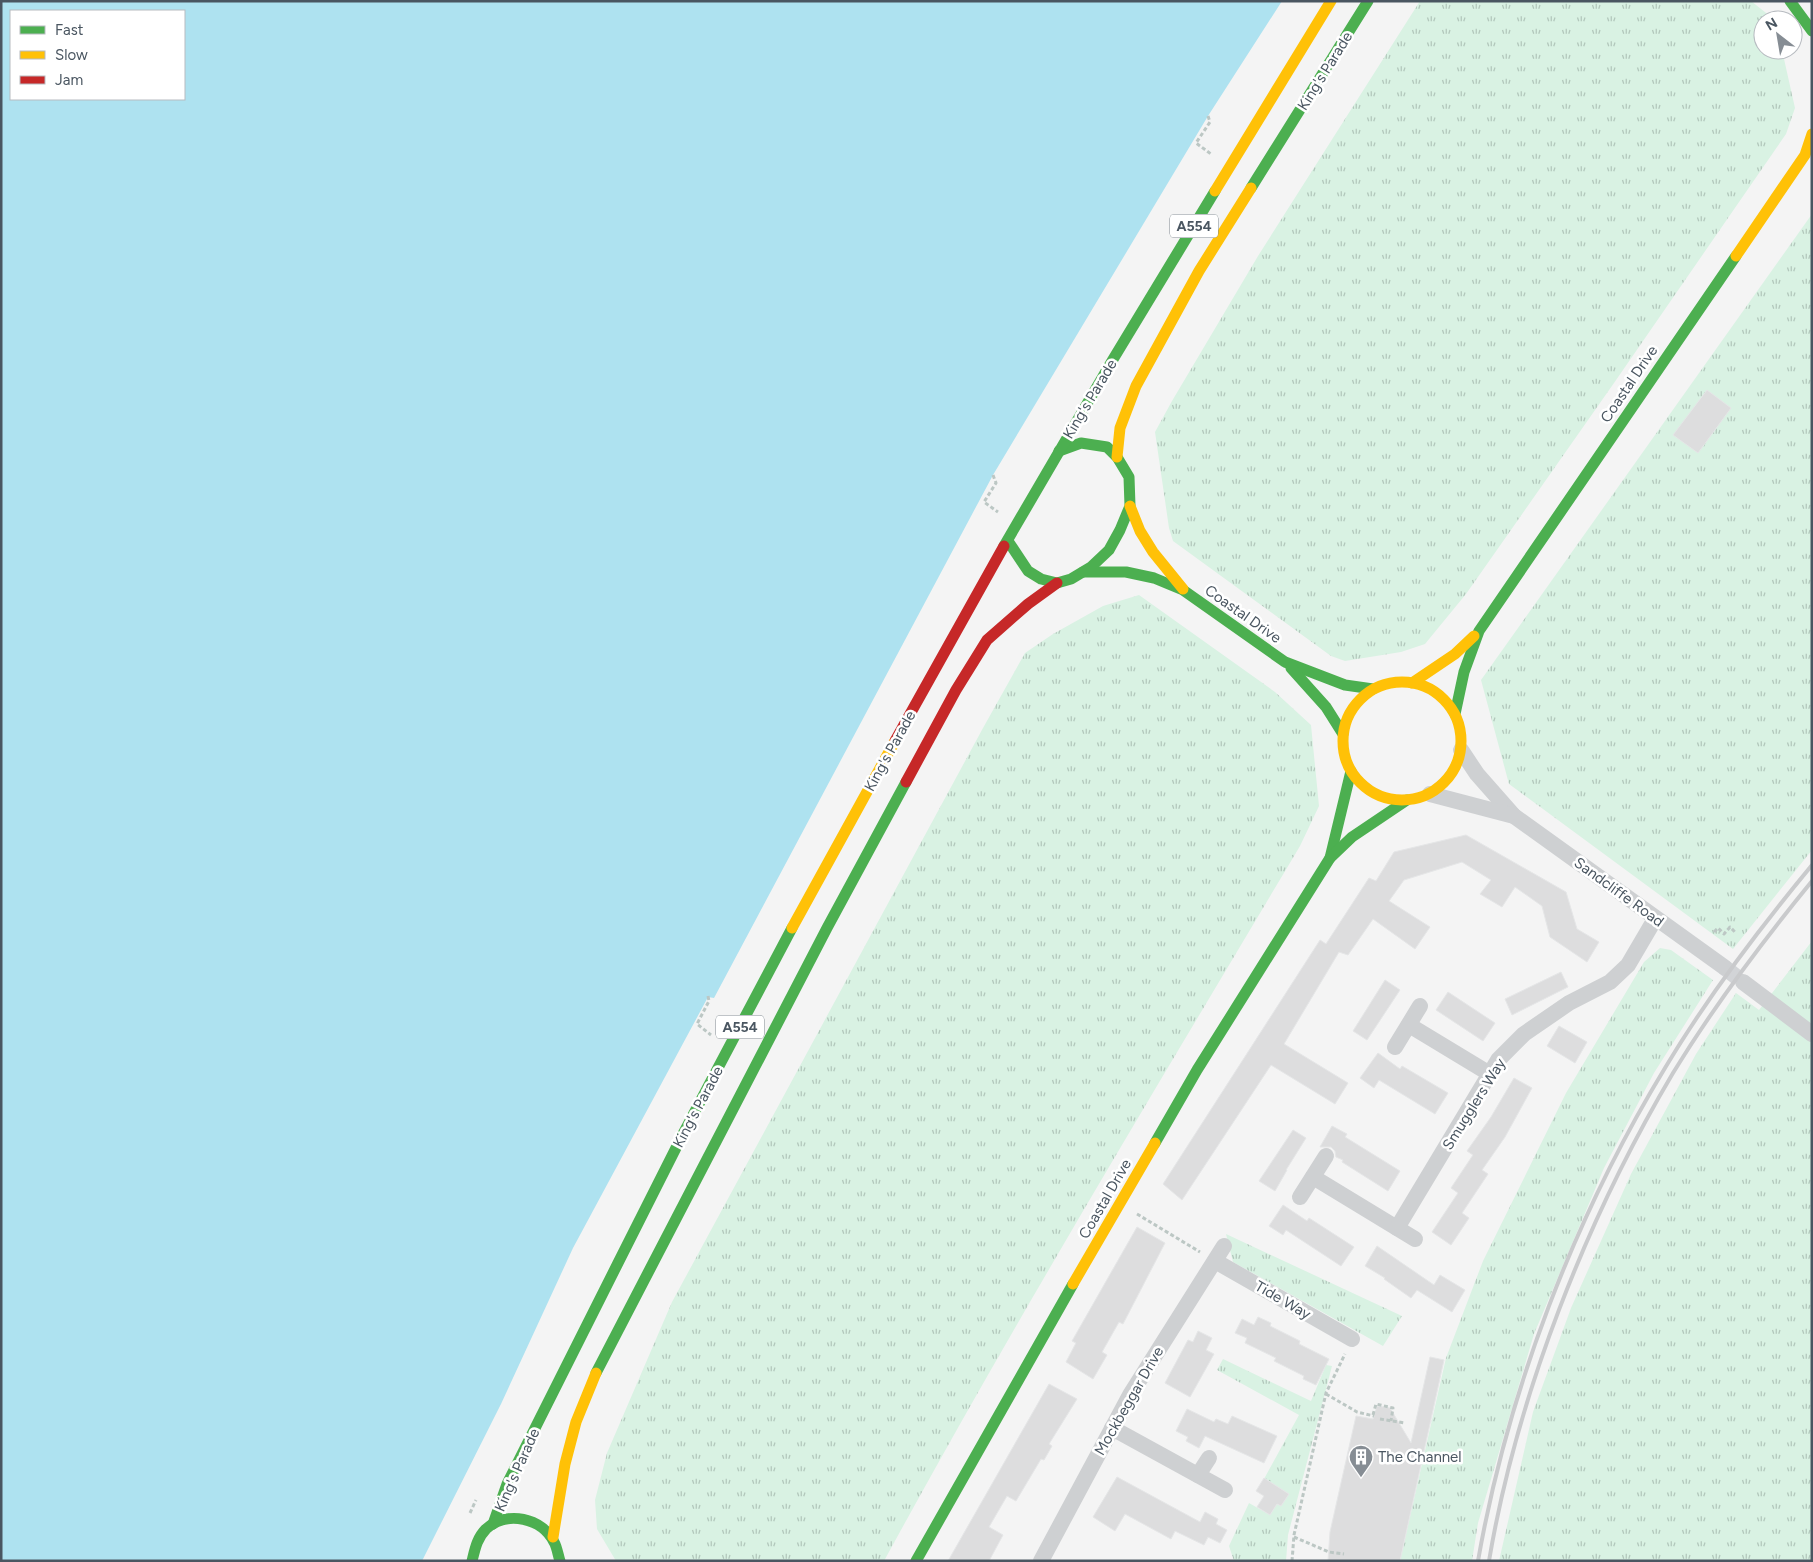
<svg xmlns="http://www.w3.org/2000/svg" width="1813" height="1562" font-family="Figtree,sans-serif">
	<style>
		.grass { fill: url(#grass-tufts) }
		.water { fill: #aee2f0; fill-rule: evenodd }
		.building { fill: #ddddde; stroke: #e5e6e7 }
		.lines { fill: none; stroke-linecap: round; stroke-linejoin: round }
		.street-tunnel { stroke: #d2d4d7; stroke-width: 16; stroke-dasharray: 16 8; stroke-linecap: butt }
		.path { stroke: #bcc7c4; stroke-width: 3; stroke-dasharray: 4 2.5; stroke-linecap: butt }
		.street { stroke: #ced0d2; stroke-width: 16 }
		.fast { stroke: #4caf50; stroke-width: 11 }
		.slow { stroke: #ffc107; stroke-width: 11 }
		.jam { stroke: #c62828; stroke-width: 11 }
		.rail { stroke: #c9cacc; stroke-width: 4 }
		.labels { text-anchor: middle; stroke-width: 5; stroke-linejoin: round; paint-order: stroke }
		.shield { fill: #fff; stroke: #808990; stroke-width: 1 }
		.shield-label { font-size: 14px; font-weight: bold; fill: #4a5661 }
		.street-label { font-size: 15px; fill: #4a5661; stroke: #fff }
		.poi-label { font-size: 15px; fill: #4a5661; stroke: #fff; text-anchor: start }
	</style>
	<defs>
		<pattern id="grass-tufts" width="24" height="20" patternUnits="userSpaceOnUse" patternTransform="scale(1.25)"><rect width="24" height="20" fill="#d9f2e3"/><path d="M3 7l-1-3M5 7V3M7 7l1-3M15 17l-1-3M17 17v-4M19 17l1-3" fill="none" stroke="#b2c7bb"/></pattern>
	</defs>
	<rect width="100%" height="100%" fill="#f4f4f4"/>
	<g class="grass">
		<path d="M1420,1H1751L1775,20H1763V50H1782L1795,108L1786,134L1614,383L1466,594L1425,644L1401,652L1345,661L1331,656L1173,541L1169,528L1155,432L1172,401L1258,256Z"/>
		<path d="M1812,214V850L1733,949L1509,784L1481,680Z"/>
		<path d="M1139,595L1275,692L1311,725L1319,806L1300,846C1159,1083 1016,1319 884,1561H616L597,1529L595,1500L607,1453L672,1302L983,728L1025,653L1053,634L1103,606Z"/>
		<path d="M1812,941V1561H1499L1533,1412L1571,1308L1631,1174L1696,1054L1736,993L1759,1010Z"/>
		<path d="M1660,948L1671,950L1713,980L1654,1073L1604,1168L1534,1334L1478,1523L1472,1561H1400L1446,1358L1483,1261L1566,1093L1644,962Z"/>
		<path d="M1226,1234L1402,1316L1383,1346L1233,1262Z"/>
		<path d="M1223,1359L1311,1401L1326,1365L1332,1366L1288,1535L1286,1561H1234L1229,1546L1249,1503L1270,1515L1277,1504L1281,1506L1289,1494L1264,1479L1299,1415L1217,1370Z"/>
	</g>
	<path class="water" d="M1,1H1282L1208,116L993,475L714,998L708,997L573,1248L501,1404L422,1561H1ZM11,11H184V99H11Z"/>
	<g class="building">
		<path d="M1707,390L1731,408L1698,453L1673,435Z"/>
		<path d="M1466,835L1566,892L1577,929L1599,942L1587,962L1550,937L1542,906L1515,887L1502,907L1480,894L1491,880L1462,862L1404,880L1389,901L1430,927L1415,949L1373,919L1348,955L1339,952L1284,1044L1348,1083L1335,1104L1271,1065L1182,1200L1163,1184L1320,940L1326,944L1369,878L1376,881L1394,852Z"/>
		<path d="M1561,972L1568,987L1512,1015L1505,999Z"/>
		<path d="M1385,980L1400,990L1367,1040L1353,1031Z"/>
		<path d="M1448,992L1495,1023L1483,1041L1436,1010Z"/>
		<path d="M1559,1026L1587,1042L1575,1063L1547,1046Z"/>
		<path d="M1378,1053L1400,1069L1402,1066L1448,1093L1435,1114L1379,1080L1374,1088L1360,1078Z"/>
		<path d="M1514,1078L1532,1088L1505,1137L1482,1170L1488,1174L1462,1213L1469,1218L1451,1245L1432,1232L1458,1193L1451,1188L1473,1155L1467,1151L1491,1117Z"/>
		<path d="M1332,1126L1347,1134L1345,1137L1400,1171L1388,1191L1342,1162L1343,1160L1336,1157L1335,1151L1331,1147H1320Z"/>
		<path d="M1293,1130L1306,1138L1286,1170H1287L1275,1191L1259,1181Z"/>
		<path d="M1283,1205L1307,1221L1309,1218L1354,1247L1341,1266L1286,1230L1283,1235L1269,1226Z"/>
		<path d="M1137,1227L1165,1243L1123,1324L1119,1322L1102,1352L1107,1355L1093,1379L1066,1362L1076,1343L1072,1341Z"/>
		<path d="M1377,1246L1434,1285L1440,1275L1465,1290L1452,1312L1417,1290L1411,1298L1384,1279L1385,1278L1365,1266Z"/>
		<path d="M1258,1317L1271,1323L1270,1326L1300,1341L1299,1344L1329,1359L1316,1385L1303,1379L1304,1376L1274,1361L1276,1358L1245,1343L1247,1338L1235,1333L1242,1319L1254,1325Z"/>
		<path d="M1198,1331L1212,1338L1206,1350L1214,1354L1190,1397L1165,1383L1188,1340L1193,1342Z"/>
		<path d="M1430,1357L1444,1360L1400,1561H1328L1330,1532L1356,1416L1373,1419L1377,1406L1390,1408L1411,1443Z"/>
		<path d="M1049,1384L1077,1399L1049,1444L1052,1446L1044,1460L1041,1459L1016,1501L1007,1496L989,1527L1003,1535L989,1561H948Z"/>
		<path d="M1187,1409L1214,1422L1216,1419L1228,1424L1232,1416L1277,1436L1264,1463L1205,1436L1199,1448L1186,1441L1188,1437L1176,1431Z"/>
		<path d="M1117,1477L1200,1522L1205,1512L1218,1519L1216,1524L1227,1530L1220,1543L1208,1537L1204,1545L1175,1531L1171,1539L1125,1514L1115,1531L1093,1517Z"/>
		<path d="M1264,1478L1289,1494L1281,1506L1277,1504L1270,1515L1257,1507L1264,1496L1256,1491Z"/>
	</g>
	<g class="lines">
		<path class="street-tunnel" d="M1724,967L1743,982"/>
		<g class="path">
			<path d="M1208,116L1210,122L1196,143L1211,154"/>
			<path d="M993,475L996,483L984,502L998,512"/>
			<path d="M1714,932L1718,928L1724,934L1730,927L1735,932"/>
			<path d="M708,996L709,1001L697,1024L711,1035"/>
			<path d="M1137,1214L1200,1252"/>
			<path d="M1326,1394L1357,1412L1374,1416"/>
			<path d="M1373,1415L1376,1404L1393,1408L1391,1421"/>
			<path d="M1380,1419L1405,1423"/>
			<path d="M470,1513L476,1500"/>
			<path d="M1294,1537L1329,1552L1344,1554"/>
			<path d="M1292,1561L1294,1535L1326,1393L1345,1354"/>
		</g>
		<g class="street">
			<path d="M1461,750L1477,774L1514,816L1724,967"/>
			<path d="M1430,794L1514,816"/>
			<path d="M1743,982L1812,1034"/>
			<path d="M1409,1025L1490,1074"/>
			<path d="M1395,1047L1420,1006"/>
			<path d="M1313,1177L1415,1239"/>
			<path d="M1300,1197L1326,1156"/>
			<path d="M1397,1228L1498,1060L1524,1034L1569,1003L1610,982L1628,965L1655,919"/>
			<path d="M1215,1261L1352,1339"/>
			<path d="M1112,1428L1225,1490"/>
			<path d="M1198,1475L1209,1458"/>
			<path d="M1041,1561L1130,1395L1224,1246"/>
		</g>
		<g class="fast">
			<path d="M1790,1L1812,31"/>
			<path d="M1251,188L1368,1"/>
			<path d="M1008,541L1028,571L1041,579L1057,583L1071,579L1091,567L1109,550L1120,530L1130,506L1129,477L1117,457L1107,447L1081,443L1059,451"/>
			<path d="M1004,546L1112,361L1215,191"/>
			<path d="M1083,572H1126L1154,578L1183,590L1285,662L1345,685L1373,689"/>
			<path d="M1291,668L1326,707L1343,734"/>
			<path d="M1455,714L1464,672L1479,631L1736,256"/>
			<path d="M1330,858L1351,771"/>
			<path d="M1155,1143L1197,1070L1330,858L1352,837L1407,800"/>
			<path d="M596,1373L827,928L906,782"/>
			<path d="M493,1524L507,1484L617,1265L683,1134L792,928"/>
			<path d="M472,1561C475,1549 477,1538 486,1529C507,1510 542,1518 554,1542C557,1547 558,1555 560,1561"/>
			<path d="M916,1561L1073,1284"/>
		</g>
		<g class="slow">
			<path d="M1215,191L1331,1"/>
			<path d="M1736,256L1805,155L1812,134"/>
			<path d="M1117,457L1120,428L1136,386L1199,271L1251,188"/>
			<path d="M1130,506L1140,531L1153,552L1183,589"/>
			<circle cx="1402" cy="741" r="59"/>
			<path d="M1412,683L1455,654L1474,636"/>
			<path d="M792,928L895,741"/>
			<path d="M1073,1284L1155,1143"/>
			<path d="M553,1537L565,1464L576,1422L596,1373"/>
		</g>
		<g class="jam">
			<path d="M895,741L1004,546"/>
			<path d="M906,782L956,690L987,640L1028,604L1057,583"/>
		</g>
		<g class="rail">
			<path d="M1478,1561C1508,1390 1575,1216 1665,1068C1708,996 1759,929 1812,865"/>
			<path d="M1489,1561C1517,1395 1587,1218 1673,1073C1714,1006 1762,942 1812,881"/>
		</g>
	</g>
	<defs>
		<symbol id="building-pin" viewBox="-11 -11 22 30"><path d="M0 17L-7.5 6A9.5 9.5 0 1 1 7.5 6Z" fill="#868d94" stroke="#fff"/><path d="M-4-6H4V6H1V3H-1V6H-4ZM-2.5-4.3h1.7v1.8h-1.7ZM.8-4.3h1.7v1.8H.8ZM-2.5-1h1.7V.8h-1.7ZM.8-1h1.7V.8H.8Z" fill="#fff"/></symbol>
	</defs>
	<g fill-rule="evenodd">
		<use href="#building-pin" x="1347" y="1443" width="28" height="38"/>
	</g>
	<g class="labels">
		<g class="shield">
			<rect x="1170" y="214.5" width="48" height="23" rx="4"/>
			<rect x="716" y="1015.5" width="48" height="23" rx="4"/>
		</g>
		<g class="shield-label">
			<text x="1194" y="231">A554</text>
			<text x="740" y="1032">A554</text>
		</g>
		<g class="street-label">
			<text transform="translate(1325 71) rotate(-58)" y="5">King's Parade</text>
			<text transform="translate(1629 384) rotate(-56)" y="5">Coastal Drive</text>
			<text transform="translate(1090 399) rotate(-59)" y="5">King's Parade</text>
			<text transform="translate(1243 614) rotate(35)" y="5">Coastal Drive</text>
			<text transform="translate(890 751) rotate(-61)" y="5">King's Parade</text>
			<text transform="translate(1619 892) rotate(36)" y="5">Sandcliffe Road</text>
			<text transform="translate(1474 1104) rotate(-58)" y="5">Smugglers Way</text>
			<text transform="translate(698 1107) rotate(-62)" y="5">King's Parade</text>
			<text transform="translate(1105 1199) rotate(-60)" y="5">Coastal Drive</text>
			<text transform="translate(1283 1300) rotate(30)" y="5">Tide Way</text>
			<text transform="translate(1129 1401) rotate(-60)" y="5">Mockbeggar Drive</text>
			<text transform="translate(517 1470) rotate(-66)" y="5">King's Parade</text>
		</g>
		<g class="poi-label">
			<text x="1378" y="1462">The Channel</text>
		</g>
	</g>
	<rect width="1813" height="1562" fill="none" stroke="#4a5661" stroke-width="5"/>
	<rect x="10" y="10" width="175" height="90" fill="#ffffff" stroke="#b7bbc0"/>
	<rect x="20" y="26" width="25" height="8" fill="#4caf50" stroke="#b7bbc0"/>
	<text x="55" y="35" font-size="15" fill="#4a5661">Fast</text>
	<rect x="20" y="51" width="25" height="8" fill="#ffc107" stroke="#b7bbc0"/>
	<text x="55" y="60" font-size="15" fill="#4a5661">Slow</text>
	<rect x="20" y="76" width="25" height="8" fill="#c62828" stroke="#b7bbc0"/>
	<text x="55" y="85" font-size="15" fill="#4a5661">Jam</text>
	<g transform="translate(1778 35) rotate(329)"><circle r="24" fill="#ffffff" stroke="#b7bbc0"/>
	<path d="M0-4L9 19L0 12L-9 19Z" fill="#868d94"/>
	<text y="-8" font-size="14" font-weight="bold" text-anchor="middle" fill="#4a5661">N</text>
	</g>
</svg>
